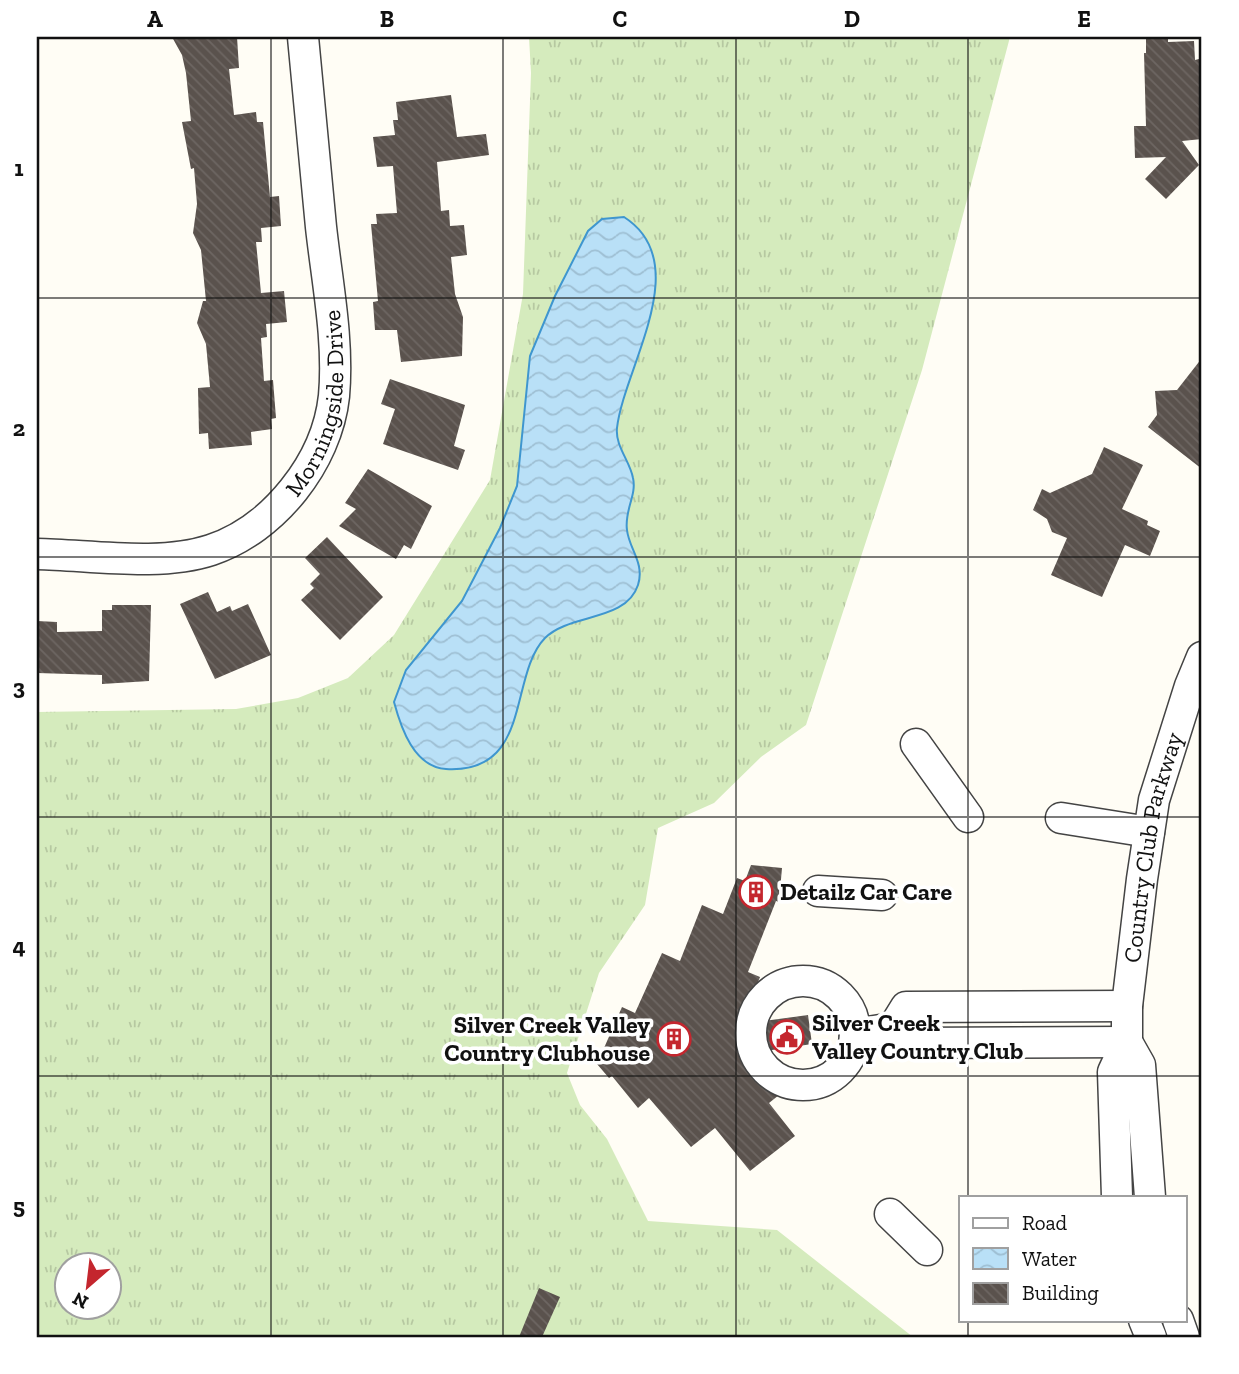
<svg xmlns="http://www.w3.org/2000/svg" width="1239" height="1374" font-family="'Zilla Slab',serif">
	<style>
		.grass { fill: url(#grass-tufts); fill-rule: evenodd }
		.water { fill: url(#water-waves); stroke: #3f96cf; stroke-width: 2 }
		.building { fill: url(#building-back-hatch) }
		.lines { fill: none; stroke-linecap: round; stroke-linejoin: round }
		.minor-casing { stroke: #444; stroke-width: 33 }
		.minor { stroke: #fff; stroke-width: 30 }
		.grid { fill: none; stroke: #111; stroke-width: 2; stroke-opacity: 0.55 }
		.labels { text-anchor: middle; stroke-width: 7; stroke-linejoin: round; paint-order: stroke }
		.street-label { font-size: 24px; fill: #111; stroke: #fff }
		.poi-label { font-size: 24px; font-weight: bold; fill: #111; stroke: #fff; text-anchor: start }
		.neatline { fill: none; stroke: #111; stroke-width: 2.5 }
		.grid-label { font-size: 23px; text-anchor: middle; font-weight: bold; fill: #111 }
	</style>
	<defs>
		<pattern id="grass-tufts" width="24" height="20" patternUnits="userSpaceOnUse" patternTransform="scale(1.75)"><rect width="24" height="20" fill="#d5ebbd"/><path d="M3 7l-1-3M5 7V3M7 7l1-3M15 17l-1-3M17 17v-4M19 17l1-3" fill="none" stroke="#b6c8a1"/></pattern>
		<pattern id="water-waves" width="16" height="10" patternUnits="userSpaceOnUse" patternTransform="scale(1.75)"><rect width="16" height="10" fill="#b9e0f7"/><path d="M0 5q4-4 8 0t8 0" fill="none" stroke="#9ebfd3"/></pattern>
		<pattern id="building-back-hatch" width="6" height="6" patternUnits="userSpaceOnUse" patternTransform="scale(1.75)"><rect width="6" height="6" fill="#5a524d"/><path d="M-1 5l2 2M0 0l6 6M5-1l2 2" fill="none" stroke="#6d6662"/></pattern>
	</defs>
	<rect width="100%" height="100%" fill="#fffdf5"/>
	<path class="grass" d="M529,37H1010L922,370L806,725L761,757L714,803L658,828L645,905L599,973L567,1073L580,1105L607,1139L648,1221L777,1230L913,1337H37V712L236,709L298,698L348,678L394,635L490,480L523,294L531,73ZM66,1266H108V1308H66Z"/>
	<path class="water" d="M624,217C696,263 624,367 617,428C615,446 630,461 633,478C637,495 624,511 627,530C629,549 645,563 638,585C626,622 570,613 545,638C508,676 533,774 446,769C414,767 401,728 394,702L406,670L462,601L500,528L517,486L530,356L555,296L588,231L602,219Z"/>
	<g class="building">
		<path d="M172,37H237L239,68L229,69L234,115L256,112L257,122H263L270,197L279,196L281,226L261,228L262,242H256L261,293L284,291L287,322L266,324L267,337L261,338L264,381L273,380L276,418L271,419L272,429L251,432L252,445L209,449L208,433L199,434L198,388L210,387L206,344L197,323L203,301H206L201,250L193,233L197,204L194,168L191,169L182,122L191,121L186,73L182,55Z"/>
		<path d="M1168,37V42L1194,41L1195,60L1199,59L1202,139L1182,141L1199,165L1166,199L1145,179L1166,157L1135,158L1134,126H1146L1144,53H1146V38Z"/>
		<path d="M451,95L457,137L486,134L489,155L437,162L441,211L449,210L450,226L464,225L467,255L451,257L455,294L463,317L462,356L401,362L397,330H375L373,302L378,301L371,224H377L376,214L397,213L393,166L377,167L373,137L395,135L393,120H398L396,102Z"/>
		<path d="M1202,358V469L1148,427L1157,415L1155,391L1177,390Z"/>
		<path d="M390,379L465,405L454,446L465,450L458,470L383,444L395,409L381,404Z"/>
		<path d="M1104,447L1143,465L1122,509L1148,521L1147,525L1160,531L1150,556L1125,545L1102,597L1051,575L1067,538L1052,532L1047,519L1033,510L1042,489L1050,493L1092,474Z"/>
		<path d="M368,469L432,506L411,549L404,545L396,559L339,526L356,509L345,503Z"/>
		<path d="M327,537L383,597L340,640L301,600L314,588L310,584L320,574L305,558Z"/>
		<path d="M208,592L217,612L230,606L232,611L248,604L271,655L215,679L180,604Z"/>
		<path d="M112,605H151L149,681L102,684V675L37,673V621L57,622V632L102,631V610H112Z"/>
		<path d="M751,865L782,868L779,902L776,901L748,972L760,977L743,1024L808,1015L812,1044L745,1054L779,1095L769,1103L795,1136L750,1171L715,1128L691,1147L649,1098L638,1108L612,1076L609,1078L597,1064L622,1007L635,1013L662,953L680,961L702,905L723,914L737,878L745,881Z"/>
		<path d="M539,1288L560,1297L542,1337H519Z"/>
	</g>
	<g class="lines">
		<defs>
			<g id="minor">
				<path id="s1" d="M37,554C90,555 160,567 211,550C274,529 327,462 334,396C339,340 327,282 321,227C315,164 309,100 303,37"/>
				<path d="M916,744L968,817"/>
				<path d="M1061,818L1149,832"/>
				<path d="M818,891L882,895"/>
				<circle cx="803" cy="1033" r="52"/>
				<path d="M893,1028L907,1043L1127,1042"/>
				<path d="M855,1034L893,1028L906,1007L1127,1006"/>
				<path d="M1127,1042L1140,1065L1150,1197"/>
				<path id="s2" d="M1117,1197L1113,1072L1127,1042V1006L1142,879L1154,800L1190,686L1202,657"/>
				<path d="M890,1214L927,1250"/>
				<path d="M1144,1320L1151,1337"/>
				<path d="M1178,1320L1184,1337"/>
			</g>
		</defs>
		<use href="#minor" class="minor-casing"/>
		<use href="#minor" class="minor"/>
	</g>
	<path class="grid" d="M271,37V1337M503,37V1337M736,37V1337M968,37V1197M37,298H1202M37,557H1202M37,817H1202M37,1076H1202M968,1320V1337"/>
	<defs>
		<symbol id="building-ring" viewBox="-11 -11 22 22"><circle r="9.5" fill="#fff" stroke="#c4262e" stroke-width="1.5"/><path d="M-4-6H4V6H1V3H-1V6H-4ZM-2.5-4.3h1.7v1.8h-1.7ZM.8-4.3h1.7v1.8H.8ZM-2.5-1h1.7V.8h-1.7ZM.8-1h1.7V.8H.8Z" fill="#c4262e"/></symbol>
		<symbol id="civic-ring" viewBox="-11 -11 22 22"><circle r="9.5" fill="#fff" stroke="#c4262e" stroke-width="1.5"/><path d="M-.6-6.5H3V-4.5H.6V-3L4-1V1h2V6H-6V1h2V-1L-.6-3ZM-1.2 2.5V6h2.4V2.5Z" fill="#c4262e"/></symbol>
	</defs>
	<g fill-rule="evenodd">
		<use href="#building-ring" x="737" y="873" width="38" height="38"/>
		<use href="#civic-ring" x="768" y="1018" width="38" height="38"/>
		<use href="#building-ring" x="655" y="1020" width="38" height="38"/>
	</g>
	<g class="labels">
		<g class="street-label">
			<text dy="8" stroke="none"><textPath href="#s1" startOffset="371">Morningside Drive</textPath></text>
			<text dy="8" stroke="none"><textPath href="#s2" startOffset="355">Country Club Parkway</textPath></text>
		</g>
		<g class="poi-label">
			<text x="780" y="900">Detailz Car Care</text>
			<text x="812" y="1031">Silver Creek<tspan x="812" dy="28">Valley Country Club</tspan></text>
			<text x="650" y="1033" text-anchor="end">Silver Creek Valley<tspan x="650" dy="28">Country Clubhouse</tspan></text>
		</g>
	</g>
	<rect width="1239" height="1374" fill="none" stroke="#ffffff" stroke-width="77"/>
	<rect x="959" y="1196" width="228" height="126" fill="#ffffff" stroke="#a0a0a0" stroke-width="2"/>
	<rect x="973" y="1218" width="35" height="10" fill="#ffffff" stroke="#a0a0a0" stroke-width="2"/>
	<text x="1022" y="1230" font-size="21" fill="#111111">Road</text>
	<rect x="973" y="1248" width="35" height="21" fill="url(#water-waves)" stroke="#a0a0a0" stroke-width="2"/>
	<text x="1022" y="1266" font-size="21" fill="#111111">Water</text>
	<rect x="973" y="1283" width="35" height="21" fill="url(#building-back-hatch)" stroke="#a0a0a0" stroke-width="2"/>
	<text x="1022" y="1300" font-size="21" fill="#111111">Building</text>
	<g transform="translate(88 1286) rotate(208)"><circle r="33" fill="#ffffff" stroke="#a0a0a0" stroke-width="2"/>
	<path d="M0-5L12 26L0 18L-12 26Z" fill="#c4262e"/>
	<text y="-10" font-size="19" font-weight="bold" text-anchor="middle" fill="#111111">N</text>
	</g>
	<rect x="38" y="38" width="1162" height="1298" class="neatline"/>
	<g class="grid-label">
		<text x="155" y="27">A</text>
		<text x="387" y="27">B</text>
		<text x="620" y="27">C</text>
		<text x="852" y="27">D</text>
		<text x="1084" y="27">E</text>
		<text x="19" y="176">1</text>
		<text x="19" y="436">2</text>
		<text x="19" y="695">3</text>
		<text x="19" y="954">4</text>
		<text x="19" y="1214">5</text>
	</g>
</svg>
